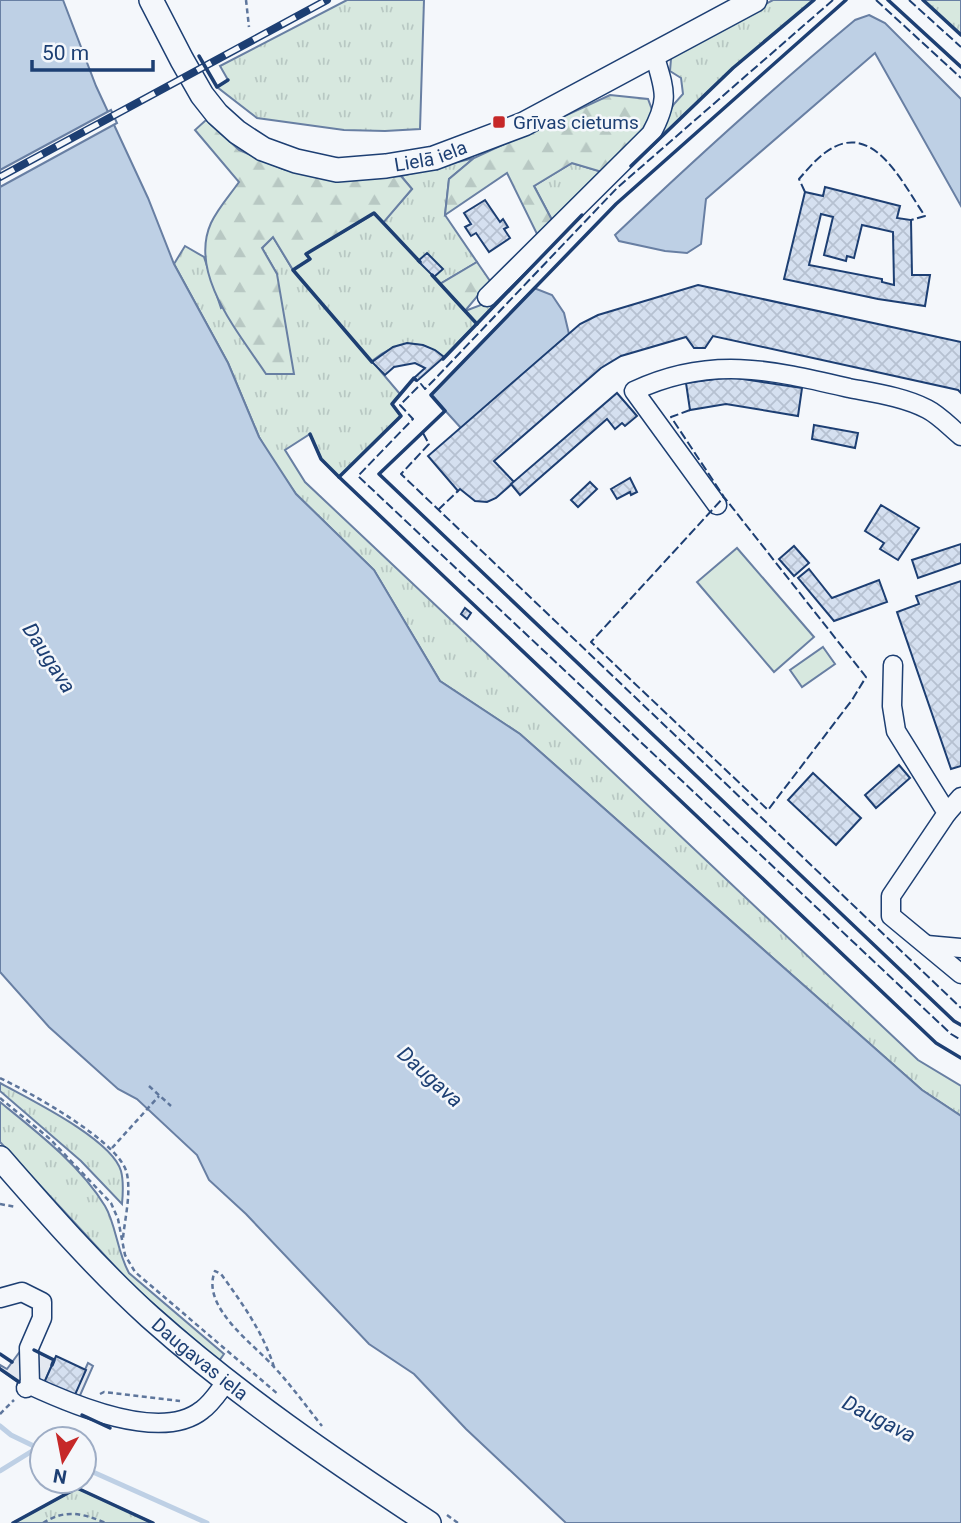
<svg xmlns="http://www.w3.org/2000/svg" width="961" height="1523" font-family="Roboto,sans-serif">
	<style>
		.grass { fill: url(#grass-tufts); stroke: #687fa3; stroke-width: 2 }
		.forest { fill: url(#forest-firs); stroke: #687fa3; stroke-width: 2 }
		.pitch { fill: #d7e8df; stroke: #687fa3; stroke-width: 2 }
		.parking { fill: #e3e8f0; stroke: #687fa3; stroke-width: 2 }
		.water { fill: #bed0e5; stroke: #687fa3; stroke-width: 2 }
		.pier { fill: #f4f7fb; stroke: #687fa3; stroke-width: 2 }
		.lines { fill: none; stroke-linecap: round; stroke-linejoin: round }
		.stream { stroke: #bed0e5; stroke-width: 5 }
		.building { fill: url(#building-cross-hatch); stroke: #1d3f73; stroke-width: 2; fill-rule: evenodd }
		.minor-casing { stroke: #1d3f73; stroke-width: 21 }
		.major-casing { stroke: #1d3f73; stroke-width: 26 }
		.path { stroke: #5e769c; stroke-width: 2.5; stroke-dasharray: 5 3.5; stroke-linecap: butt }
		.minor { stroke: #f4f7fb; stroke-width: 18 }
		.major { stroke: #f4f7fb; stroke-width: 23 }
		.rail-casing { stroke: #1d3f73; stroke-width: 8 }
		.rail { stroke: #f4f7fb; stroke-width: 5; stroke-dasharray: 16; stroke-linecap: butt }
		.fence { stroke: #1d3f73; stroke-width: 2; stroke-dasharray: 9 3.5; stroke-linecap: butt }
		.wall { stroke: #1d3f73; stroke-width: 3.5 }
		.poi-dot { fill: #c62828; stroke: #f4f7fb; stroke-width: 2.5 }
		.labels { text-anchor: middle; stroke-width: 5; stroke-linejoin: round; paint-order: stroke }
		.poi-label { font-size: 19px; fill: #1d3f73; stroke: #f4f7fb; text-anchor: start }
		.street-label { font-size: 19px; fill: #1d3f73; stroke: #f4f7fb }
		.water-label { font-size: 21px; font-style: italic; fill: #1d3f73; stroke: #f4f7fb }
	</style>
	<defs>
		<pattern id="grass-tufts" width="24" height="20" patternUnits="userSpaceOnUse" patternTransform="scale(1.75)"><rect width="24" height="20" fill="#d7e8df"/><path d="M3 7l-1-3M5 7V3M7 7l1-3M15 17l-1-3M17 17v-4M19 17l1-3" fill="none" stroke="#b8c8c3"/></pattern>
		<pattern id="forest-firs" width="22" height="20" patternUnits="userSpaceOnUse" patternTransform="scale(1.75)"><rect width="22" height="20" fill="#d7e8df"/><path d="M5 1l3.5 6h-7zM16 11l3.5 6h-7z" fill="#b8c8c3"/></pattern>
		<pattern id="building-cross-hatch" width="8" height="8" patternUnits="userSpaceOnUse" patternTransform="scale(1.75)"><rect width="8" height="8" fill="#d5e0f0"/><path d="M0 0l8 8M0 8l8-8" fill="none" stroke="#b6c1d1"/></pattern>
	</defs>
	<rect width="100%" height="100%" fill="#f4f7fb"/>
	<g class="grass">
		<path d="M347,0H424L420,129L385,131L344,130L257,118L217,87L228,80L220,66Z"/>
		<path d="M773,0H814L733,68L605,190L444,357C421,338 395,341 372,361L400,394L392,404L401,416L339,477L321,459L310,434L285,450L305,482L918,1060L961,1086V1116L922,1090L520,734L440,681L374,570L296,494L270,457L259,437L228,363L174,264L185,246L204,257L221,308L277,274L262,248L273,237L293,270L309,258L306,254L374,213L383,222L412,189L401,176L474,158L449,179L445,215L477,262L440,284L465,311L489,302L656,134L674,104L683,94L681,78L670,71L671,59L677,51Z"/>
		<path d="M923,0H961V35Z"/>
		<path d="M572,163L602,172L552,220L534,186Z"/>
		<path d="M0,1083C29,1099 112,1139 121,1171C124,1182 123,1193 122,1204L81,1161L0,1091Z"/>
		<path d="M0,1102C37,1132 80,1165 105,1206C116,1224 117,1252 129,1273L224,1354L219,1361L133,1286L0,1142Z"/>
		<path d="M77,1488L153,1523H13Z"/>
	</g>
	<g class="forest">
		<path d="M610,95L648,99L654,115L645,132L602,172L572,163L534,186L552,220L538,236L507,173L445,215L449,179L474,158Z"/>
		<path d="M206,120L239,150L283,169L336,180L401,176L412,189L383,223L374,214L306,254L310,259L293,270L273,237L262,248L277,274L294,374H266C239,333 188,274 211,223C218,208 230,195 239,182L195,130Z"/>
		<path d="M477,262L490,281L465,311L440,284Z"/>
	</g>
	<g class="pitch">
		<path d="M737,548L814,637L774,672L697,582Z"/>
		<path d="M823,647L835,664L802,687L790,670Z"/>
	</g>
	<path class="parking" d="M24,1346L54,1360L44,1383L73,1396L88,1363L93,1366L78,1400L40,1398L0,1369V1365L7,1369Z"/>
	<g class="water">
		<path d="M0,0H63L96,86L148,198L174,264L228,363L259,437L296,494L374,570L440,681L520,734L922,1090L961,1116V1523H566L466,1429L414,1374L369,1344L246,1214L209,1180L197,1155L137,1099L118,1089L49,1027L0,972Z"/>
		<path d="M869,15L885,23L961,99V206L875,53L706,199L701,244L687,253L665,251L619,241L615,235C693,161 772,89 855,20Z"/>
		<path d="M534,288L552,295L564,313L569,334L461,428L431,395Z"/>
	</g>
	<path class="pier" d="M111,110L117,123L0,187V170Z"/>
	<g class="lines">
		<g class="stream">
			<path d="M0,1426L11,1435L42,1450"/>
			<path d="M84,1468L207,1523"/>
			<path d="M0,1471L37,1448"/>
		</g>
	</g>
	<g class="building">
		<path d="M825,187L900,206L897,218L911,220L912,275H930L925,306L878,299L784,279L805,192L823,196ZM821,214L833,217L824,255L846,261L847,256L854,258L862,225L893,232L894,285L882,282V279L809,265Z"/>
		<path d="M485,200L500,222L503,219L508,227L504,229L510,238L489,252L476,233L471,236L465,227L471,224L464,213Z"/>
		<path d="M427,253L443,269L434,277L418,261Z"/>
		<path d="M698,285L961,342V393L958,390L713,336L705,348H694L686,337L621,356L601,368L494,461L514,482L496,498L487,502L475,501L460,489L458,491L428,456L580,324L598,315Z"/>
		<path d="M407,343L423,345L435,350L444,357L417,381L414,378L425,368L415,363L394,367L385,375L372,362L393,347Z"/>
		<path d="M730,377L802,388L798,416L726,404L690,410L686,383Z"/>
		<path d="M617,393L637,416L625,426L622,423L615,429L607,419L520,495L511,484Z"/>
		<path d="M814,425L858,433L855,448L812,439Z"/>
		<path d="M630,478L637,492L631,495L630,492L617,499L611,489Z"/>
		<path d="M590,482L597,489L578,507L571,500Z"/>
		<path d="M881,505L919,528L898,560L880,549L884,543L865,531Z"/>
		<path d="M961,544V563L918,578L912,560Z"/>
		<path d="M794,546L809,563L794,576L779,559Z"/>
		<path d="M809,569L832,598L879,580L887,602L834,621L798,578Z"/>
		<path d="M961,581V766L951,769L897,612L919,604L916,596Z"/>
		<path d="M465,608L471,613L467,619L461,614Z"/>
		<path d="M899,765L910,778L876,808L865,795Z"/>
		<path d="M813,773L861,818L836,845L788,800Z"/>
		<path d="M56,1356L86,1370L74,1397L44,1383Z"/>
	</g>
	<g class="lines">
		<defs>
			<g id="minor">
				<path d="M487,297L651,134C670,99 665,91 654,54"/>
				<path d="M717,505L634,391C710,355 772,370 849,388C875,393 904,397 927,409C939,415 950,427 961,436"/>
				<path d="M893,665L892,706L896,731L947,813L891,896V916L961,974"/>
				<path d="M947,813L961,797"/>
				<path d="M927,945L961,948"/>
				<path d="M0,1298L22,1292L42,1302V1318L29,1348L30,1385"/>
				<path d="M26,1388L30,1385C71,1404 161,1443 202,1410C212,1403 219,1391 227,1381"/>
			</g>
			<g id="major">
				<path id="s1" d="M151,0L182,60L202,95L217,114L237,132L263,149L296,161L337,170L386,166L434,158L524,124L755,0"/>
				<path id="s2" d="M0,1158C48,1213 96,1268 150,1317C236,1394 333,1460 429,1523"/>
			</g>
		</defs>
		<use href="#minor" class="minor-casing"/>
		<use href="#major" class="major-casing"/>
		<g class="path">
			<path d="M246,0L249,27"/>
			<path d="M0,1078C29,1092 121,1142 127,1174C131,1194 125,1218 123,1238"/>
			<path d="M149,1086L171,1106"/>
			<path d="M0,1098L50,1139L111,1203L118,1219L125,1255L135,1272L279,1395"/>
			<path d="M112,1148L159,1096"/>
			<path d="M0,1204L16,1207"/>
			<path d="M274,1367C263,1332 242,1303 221,1274L215,1271C200,1307 254,1344 274,1367C291,1385 306,1406 322,1426"/>
			<path d="M100,1394L104,1392L180,1401"/>
			<path d="M0,1414L14,1400"/>
			<path d="M447,1515L458,1523"/>
			<path d="M43,1523C65,1509 82,1513 106,1523"/>
		</g>
		<use href="#minor" class="minor"/>
		<use href="#major" class="major"/>
		<defs>
			<path id="rail" d="M0,177L327,0"/>
		</defs>
		<use href="#rail" class="rail-casing"/>
		<use href="#rail" class="rail"/>
		<g class="fence">
			<path d="M833,0L617,188L434,380L425,389L421,384L400,405L413,419L358,476L951,1034L961,1040"/>
			<path d="M876,0L961,78"/>
			<path d="M909,0L961,47"/>
			<path d="M805,192L799,179C807,170 816,159 826,152C873,118 902,183 925,216L911,220"/>
			<path d="M690,410L671,417L724,497L866,677L852,700L768,810L591,642L724,497"/>
			<path d="M423,433L429,444L401,474L961,1008"/>
			<path d="M438,510L458,491"/>
		</g>
		<g class="wall">
			<path d="M846,0L616,204L431,395L445,411L379,474L954,1021L961,1025"/>
			<path d="M888,0L961,67"/>
			<path d="M923,0L961,35"/>
			<path d="M199,56L217,87L228,80"/>
			<path d="M631,166L733,68L814,0"/>
			<path d="M432,275L477,324"/>
			<path d="M443,359L582,215"/>
			<path d="M372,362L293,270L310,259L306,254L374,213L420,262"/>
			<path d="M416,380L414,378L392,404L401,416L339,477L936,1043L961,1058"/>
			<path d="M310,434L321,459L339,477"/>
			<path d="M34,1350L54,1360L52,1365"/>
			<path d="M0,1354L12,1362"/>
			<path d="M0,1369L19,1382"/>
			<path d="M82,1415L110,1428"/>
			<path d="M13,1523L77,1488L153,1523"/>
		</g>
	</g>
	<rect class="poi-dot" x="492" y="115" width="14" height="14" rx="3.5"/>
	<g class="labels">
		<g class="poi-label">
			<text x="513" y="129">Grīvas cietums</text>
		</g>
		<g class="street-label">
			<text dy="7" stroke="none"><textPath href="#s1" startOffset="362">Lielā iela</textPath></text>
			<text dy="7" stroke="none"><textPath href="#s2" startOffset="284">Daugavas iela</textPath></text>
		</g>
		<g class="water-label">
			<text transform="translate(49 658) rotate(57)" y="7">Daugava</text>
			<text transform="translate(430 1077) rotate(42)" y="7">Daugava</text>
			<text transform="translate(879 1419) rotate(27)" y="7">Daugava</text>
		</g>
	</g>
	<g transform="translate(63 1460) rotate(190)"><circle r="33" fill="#f4f7fb" stroke="#9eadc5" stroke-width="2"/>
	<path d="M0-5L12 26L0 18L-12 26Z" fill="#c62828"/>
	<text y="-10" font-size="19" font-weight="bold" text-anchor="middle" fill="#1d3f73">N</text>
	</g>
	<path d="M32 60v10h121v-10" fill="none" stroke="#1d3f73" stroke-width="3.5"/>
	<text x="42" y="60" font-size="21" fill="#1d3f73" stroke="#f4f7fb" stroke-width="5" paint-order="stroke">50 m</text>
</svg>
